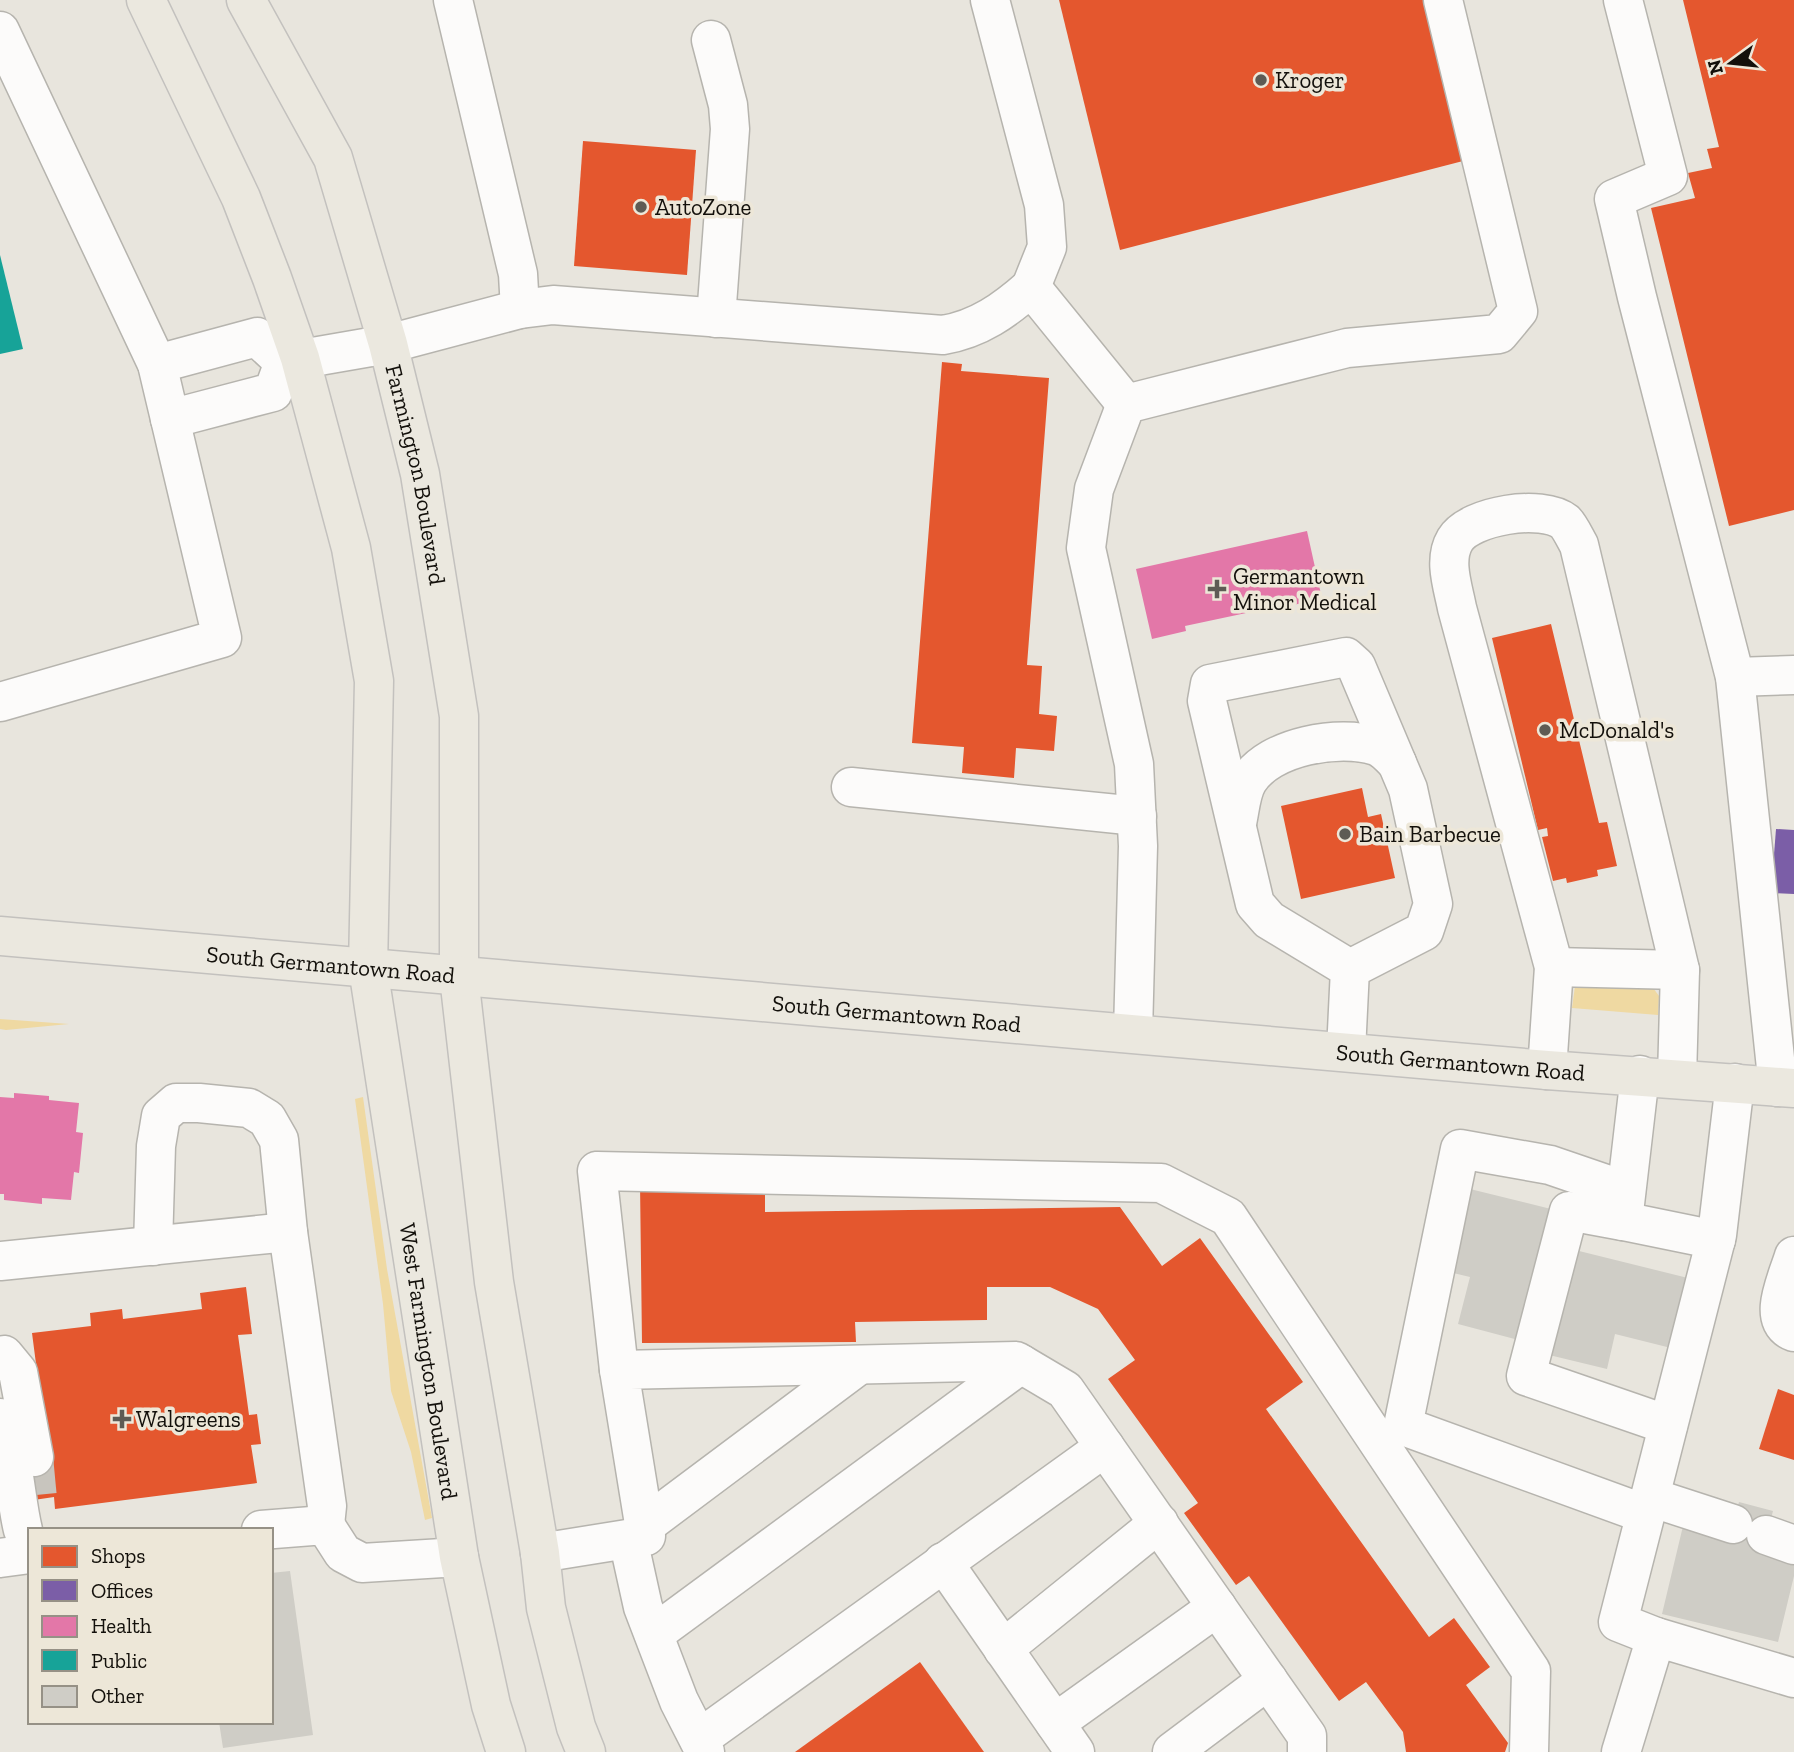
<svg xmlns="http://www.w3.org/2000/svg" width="1794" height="1752" font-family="'Zilla Slab',serif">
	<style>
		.green { fill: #efd9a2 }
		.shops { fill: #e4572e }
		.offices { fill: #7b5ea7 }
		.health { fill: #e377a8 }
		.public { fill: #17a398 }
		.building { fill: #cfcdc6 }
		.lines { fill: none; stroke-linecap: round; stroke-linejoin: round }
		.minor-tunnel { stroke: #c8c5be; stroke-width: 38; stroke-dasharray: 38 19; stroke-linecap: butt }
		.minor-casing { stroke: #b6b4ae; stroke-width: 41 }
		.major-casing { stroke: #c3c1be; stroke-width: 41 }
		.minor { stroke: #fcfbfa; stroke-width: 38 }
		.major { stroke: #ebe8df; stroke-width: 38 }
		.poi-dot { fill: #5e5b54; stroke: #ede7d8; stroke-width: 2.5 }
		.labels { text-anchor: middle; stroke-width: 7; stroke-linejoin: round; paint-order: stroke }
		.poi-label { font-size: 23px; fill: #13100b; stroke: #ede7d8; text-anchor: start }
		.street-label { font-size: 23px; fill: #13100b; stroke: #ede7d8 }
	</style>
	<rect width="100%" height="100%" fill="#e8e5dd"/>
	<g class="green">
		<path d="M1651,985L1659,996L1658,1015L1572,1008L1575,986Z"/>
		<path d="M0,1019L69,1024L6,1030L0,1029Z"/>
		<path d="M363,1097L387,1269L432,1518L425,1520L411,1452L391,1391L383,1304L355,1099Z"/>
	</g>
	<g class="shops">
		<path d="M1059,0H1424L1463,161L1120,250Z"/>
		<path d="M1683,0H1794V510L1729,526L1651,208L1695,198L1688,173L1712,168L1707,149L1719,147Z"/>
		<path d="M583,141L696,150L687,275L574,266Z"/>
		<path d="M942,362L962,364L961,371L1049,378L1027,665L1042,666L1039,714L1057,716L1054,751L1016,748L1014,778L962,773L964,747L912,743Z"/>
		<path d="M1551,624L1599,823L1607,822L1617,866L1597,870L1598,876L1567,883L1566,878L1553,881L1542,837L1548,836L1547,828L1538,830L1492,638Z"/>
		<path d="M1362,788L1368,817L1381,814L1395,878L1301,899L1281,806Z"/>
		<path d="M765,1182V1212L1120,1207L1162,1266L1200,1238L1303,1382L1266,1409L1429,1637L1454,1618L1490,1667L1466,1685L1508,1743L1505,1752H1406L1403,1732L1366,1682L1339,1701L1249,1576L1236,1585L1184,1513L1198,1503L1108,1379L1135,1360L1098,1309L1050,1287H987V1320L855,1322L856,1342L642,1343L640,1183Z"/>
		<path d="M246,1287L252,1334L238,1335L249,1415L257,1414L261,1444L251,1445L257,1483L55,1509L54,1497L27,1501L21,1459L48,1456L32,1333L91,1326L90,1313L122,1309L123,1319L202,1309L200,1293Z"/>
		<path d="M1778,1389L1794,1395V1460L1759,1449Z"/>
		<path d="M920,1662L984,1752H795Z"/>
	</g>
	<path class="offices" d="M1776,829L1794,830V894L1771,893Z"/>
	<g class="health">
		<path d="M1307,531L1322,599L1293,605V603L1185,626L1186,631L1152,639L1136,569Z"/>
		<path d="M14,1093L49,1096V1100L79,1103L76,1132L83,1133L79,1173L74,1172L71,1200L42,1198V1204L4,1200V1194H0V1097L14,1098Z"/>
	</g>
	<path class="public" d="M0,255L23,349L0,354Z"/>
	<g class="building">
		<path d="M1470,1189L1563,1212L1530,1343L1458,1324L1470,1277L1449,1272Z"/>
		<path d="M1571,1249L1692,1279L1675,1349L1615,1334L1607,1369L1545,1354Z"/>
		<path d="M1739,1502L1773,1511L1763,1549L1794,1557V1576L1778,1642L1662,1614L1683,1526L1733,1524Z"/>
		<path d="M290,1571L313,1735L223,1748L219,1722H271V1573Z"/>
	</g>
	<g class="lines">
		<path class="minor-tunnel" d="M34,1457L38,1499"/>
		<defs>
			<g id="minor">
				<path d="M453,0L518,274L520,309"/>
				<path d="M990,0L1044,205L1047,247L1031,287"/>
				<path d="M1623,0L1668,176L1614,199L1637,297L1735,677L1778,1087"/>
				<path d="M0,31L157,364L222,638L0,702"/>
				<path d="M711,40L728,105L730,129L716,318"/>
				<path d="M284,362L388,344L520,309L553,305L943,335C979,329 1005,310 1031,287L1126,404"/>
				<path d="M157,364L257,337L284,362"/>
				<path d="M170,419L273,392L284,362"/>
				<path d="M1735,677L1794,675"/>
				<path d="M851,787L1137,816"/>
				<path d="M1237,823C1240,810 1241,792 1248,781C1269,746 1340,734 1376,746C1384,749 1391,757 1397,763"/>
				<path d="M1554,967L1680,970"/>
				<path d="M1133,1033L1138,846L1134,764L1086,548L1094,489L1126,404L1347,348L1499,334L1518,311L1443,0"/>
				<path d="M1346,1051L1350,969L1424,931L1433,904L1408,789L1356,666L1346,657L1210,684L1207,701L1255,904L1269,920L1350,969"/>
				<path d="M1547,1070L1554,967L1457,608C1453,587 1443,560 1455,540C1470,515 1542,504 1565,522C1570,527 1575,538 1579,545L1680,970L1677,1078"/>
				<path d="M1640,1075L1623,1221L1716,1240"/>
				<path d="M1626,1191L1550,1165L1460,1149L1403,1426L1645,1514"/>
				<path d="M1623,1221L1569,1211L1526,1376L1668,1425"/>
				<path d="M153,1246L156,1146L161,1116L176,1103H199L249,1108L267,1119L279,1140L288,1232L327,1506L325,1525"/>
				<path d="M1794,1256C1788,1277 1765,1322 1794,1332"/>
				<path d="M0,1261L288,1232"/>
				<path d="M4,1355L18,1372L34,1457"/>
				<path d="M619,1370L597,1171L1161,1183L1228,1217L1531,1671L1529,1752"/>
				<path d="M0,1418C1,1433 6,1442 10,1456C16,1480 17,1506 23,1530"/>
				<path d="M1650,1497L1733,1524"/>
				<path d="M644,1526L859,1365"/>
				<path d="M261,1530L325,1525L343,1553L362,1563L459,1557"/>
				<path d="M1766,1535L1794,1545"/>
				<path d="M628,1539L643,1607L679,1701L705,1752"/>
				<path d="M540,1553L646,1536L619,1370L1016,1361L1065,1390L1307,1736V1752"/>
				<path d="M0,1558L30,1554"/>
				<path d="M943,1562L1075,1752"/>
				<path d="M654,1634L1021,1364"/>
				<path d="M1656,1637L1618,1622L1717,1235L1735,1083"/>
				<path d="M1003,1649L1159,1523"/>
				<path d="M1055,1723L1217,1607"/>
				<path d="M699,1739L1105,1447"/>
				<path d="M1172,1752L1268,1680"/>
				<path d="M1621,1752L1656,1637L1794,1678"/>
			</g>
			<g id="major">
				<path id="s1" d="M146,0L241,198L272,278L300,358L351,548L374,681L368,968L459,1557L491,1705L506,1752"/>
				<path id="s2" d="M246,0L333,158L388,344L420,474L459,716V977L494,1282L540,1553L546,1608L576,1727L586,1752"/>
				<path id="s3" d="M0,936L1547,1070L1794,1088"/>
			</g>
		</defs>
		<use href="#minor" class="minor-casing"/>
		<use href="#major" class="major-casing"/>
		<use href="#minor" class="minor"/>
		<use href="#major" class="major"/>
	</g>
	<g class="poi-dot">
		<circle cx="1261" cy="80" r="7"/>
		<circle cx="641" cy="207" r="7"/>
		<path d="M1213.5 578.5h7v7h7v7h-7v7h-7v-7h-7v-7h7z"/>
		<circle cx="1545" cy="730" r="7"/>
		<circle cx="1345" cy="834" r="7"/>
		<path d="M118.5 1408.5h7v7h7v7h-7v7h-7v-7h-7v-7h7z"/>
	</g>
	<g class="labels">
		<g class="poi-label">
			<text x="1275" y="88">Kroger</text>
			<text x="655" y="215">AutoZone</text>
			<text x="1233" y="584">Germantown<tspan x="1233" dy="26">Minor Medical</tspan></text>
			<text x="1559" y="738">McDonald's</text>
			<text x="1359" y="842">Bain Barbecue</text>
			<text x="136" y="1427">Walgreens</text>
		</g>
		<g class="street-label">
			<text dy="8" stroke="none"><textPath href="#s2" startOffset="508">Farmington Boulevard</textPath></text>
			<text dy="8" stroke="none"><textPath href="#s3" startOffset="332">South Germantown Road</textPath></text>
			<text dy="8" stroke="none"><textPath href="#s3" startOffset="900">South Germantown Road</textPath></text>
			<text dy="8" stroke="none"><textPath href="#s3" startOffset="1466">South Germantown Road</textPath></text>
			<text dy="8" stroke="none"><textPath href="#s1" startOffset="1407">West Farmington Boulevard</textPath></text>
		</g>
	</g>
	<rect x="28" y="1528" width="245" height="196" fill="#ede7d8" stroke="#969186" stroke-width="2"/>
	<rect x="42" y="1546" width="35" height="21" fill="#e4572e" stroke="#969186" stroke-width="2"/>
	<text x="91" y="1563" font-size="21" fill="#13100b">Shops</text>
	<rect x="42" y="1580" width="35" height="21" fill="#7b5ea7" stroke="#969186" stroke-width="2"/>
	<text x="91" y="1598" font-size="21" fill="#13100b">Offices</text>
	<rect x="42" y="1616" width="35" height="21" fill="#e377a8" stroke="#969186" stroke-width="2"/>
	<text x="91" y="1633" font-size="21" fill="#13100b">Health</text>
	<rect x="42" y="1650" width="35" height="21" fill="#17a398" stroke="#969186" stroke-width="2"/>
	<text x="91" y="1668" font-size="21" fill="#13100b">Public</text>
	<rect x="42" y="1686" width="35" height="21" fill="#cfcdc6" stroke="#969186" stroke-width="2"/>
	<text x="91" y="1703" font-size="21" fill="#13100b">Other</text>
	<g transform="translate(1731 63) rotate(255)" stroke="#ede7d8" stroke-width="5" paint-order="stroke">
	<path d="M0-5L12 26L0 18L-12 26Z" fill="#13100b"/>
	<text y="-10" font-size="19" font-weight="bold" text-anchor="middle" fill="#13100b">N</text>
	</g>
</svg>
